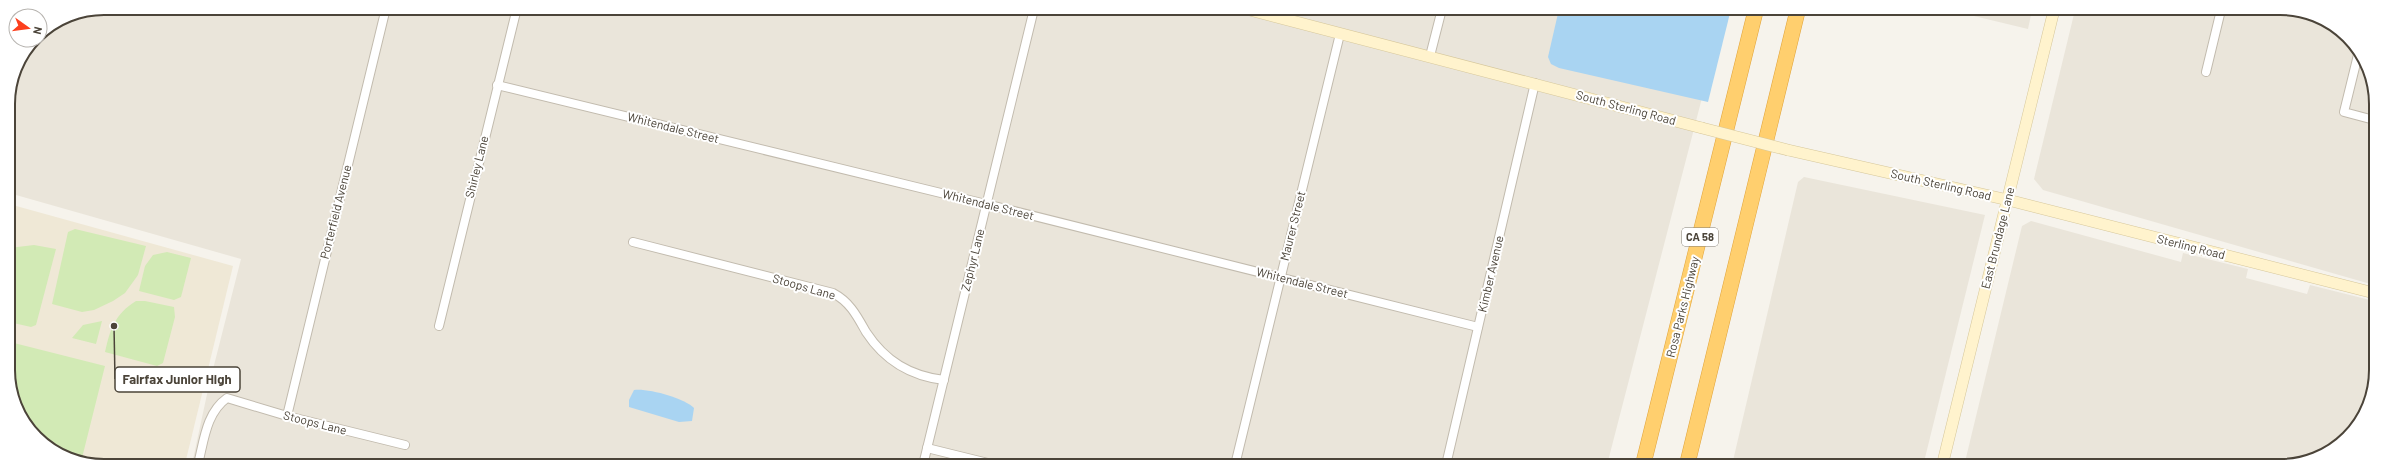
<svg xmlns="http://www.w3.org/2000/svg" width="2384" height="474" font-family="Barlow,sans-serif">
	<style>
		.residential { fill: #eae5da }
		.education { fill: #efe8d6 }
		.green { fill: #d2eab5 }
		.water { fill: #a9d4f2 }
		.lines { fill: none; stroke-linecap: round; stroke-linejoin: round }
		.street-casing { stroke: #c2bbae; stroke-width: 10 }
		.secondary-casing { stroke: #d6c79b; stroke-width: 12 }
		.highway-casing { stroke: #e0a43c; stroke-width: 16 }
		.street { stroke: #fff; stroke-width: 8 }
		.secondary { stroke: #fff3cd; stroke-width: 11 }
		.highway { stroke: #ffcf6e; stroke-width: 15 }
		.secondary-bridge-casing { stroke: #d6c79b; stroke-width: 12; stroke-linecap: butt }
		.secondary-bridge { stroke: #fff3cd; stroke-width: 11 }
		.labels { text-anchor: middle; stroke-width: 4; stroke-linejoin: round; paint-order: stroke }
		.shield { fill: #fff; stroke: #817c74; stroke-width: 1 }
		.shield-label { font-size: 11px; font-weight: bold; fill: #4b4439 }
		.street-label { font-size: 12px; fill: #4b4439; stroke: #fff }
		.rim { fill: none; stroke: #4b4439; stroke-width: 2 }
		.leader { fill: none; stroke: #4b4439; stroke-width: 1.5 }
		.callout-dot { fill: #4b4439; stroke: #fff; stroke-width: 1.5 }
		.callout { fill: #fff; stroke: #4b4439; stroke-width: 1.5 }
		.callout-label { font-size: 13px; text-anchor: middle; font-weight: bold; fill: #4b4439 }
	</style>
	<rect width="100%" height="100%" fill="#f6f3ec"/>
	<g class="residential">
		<path d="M104,8L1725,9L1607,465L192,464L209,385L241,259L9,193L8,98L15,67L33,40H40V33L67,15Z"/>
		<path d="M1949,10H2032L2028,29Z"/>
		<path d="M2075,10H2299L2348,36L2374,85V285L2043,190L2034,179Z"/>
		<path d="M1804,177L1985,215L1923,466L1732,465L1798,182Z"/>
		<path d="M2031,221L2181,262L2183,253L2248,269L2246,278L2307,294L2310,285L2374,301V389L2363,418L2344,442L2317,459L2286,466H1964L2022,226Z"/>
	</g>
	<path class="education" d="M9,204L233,266L185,464H85L36,438L10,389Z"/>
	<g class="green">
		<path d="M75,229L146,246L138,275L125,293L113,301L94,310L82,312L52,304L68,232Z"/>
		<path d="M34,245L56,249L36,325L31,327L9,322V248Z"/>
		<path d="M167,252L191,258L181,297L174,300L139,291L145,266L153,255Z"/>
		<path d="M136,301H145L174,307L175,317L163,363L157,366L105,352C110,329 115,314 136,301Z"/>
		<path d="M102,321L96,344L72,338L83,325Z"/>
		<path d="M10,342L105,366L81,462L36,438L10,389Z"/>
	</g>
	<g class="water">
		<path d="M1559,9H1731L1708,102L1559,68L1551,64L1548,57Z"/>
		<path d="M634,390C648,388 684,398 694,408L692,421L679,422L629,407V400Z"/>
	</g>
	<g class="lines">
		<defs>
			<g id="street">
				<path d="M2358,55L2344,112L2374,120"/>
				<path d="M1430,56L1442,9"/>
				<path d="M2206,72L2221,10"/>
				<path d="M497,85L986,204L1478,327"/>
				<path d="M633,242L833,293C850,302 857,316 866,332C885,361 910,376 944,380"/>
				<path d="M439,326L517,8"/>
				<path d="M287,416L386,8"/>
				<path d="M927,448L996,465"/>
				<path d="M198,464C204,441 206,413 227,398L287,416L405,445"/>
				<path d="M923,465L1034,9"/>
				<path d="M1235,465L1340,34"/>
				<path d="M1446,465L1535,83"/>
			</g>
			<g id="secondary">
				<path d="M1246,9L1702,128"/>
				<path d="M1788,150L2008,200L2374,293"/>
				<path d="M1942,466L2054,10"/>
			</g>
			<g id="highway">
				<path d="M1643,465L1756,9"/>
				<path d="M1687,465L1798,9"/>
			</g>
		</defs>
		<use href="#street" class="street-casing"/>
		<use href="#secondary" class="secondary-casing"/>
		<use href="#highway" class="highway-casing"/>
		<use href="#street" class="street"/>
		<use href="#secondary" class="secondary"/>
		<use href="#highway" class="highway"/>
		<defs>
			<path id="secondary-bridge" d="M1702,128L1788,150"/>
		</defs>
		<use href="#secondary-bridge" class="secondary-bridge-casing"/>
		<use href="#secondary-bridge" class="secondary-bridge"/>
	</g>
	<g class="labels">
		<rect class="shield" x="1682" y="228" width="36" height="18" rx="3"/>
		<g class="shield-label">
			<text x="1700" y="241">CA 58</text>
		</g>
		<g class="street-label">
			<text transform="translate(1626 108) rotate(15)" y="4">South Sterling Road</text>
			<text transform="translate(673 128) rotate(14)" y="4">Whitendale Street</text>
			<text transform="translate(477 167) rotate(-76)" y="4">Shirley Lane</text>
			<text transform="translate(1941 185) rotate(13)" y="4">South Sterling Road</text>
			<text transform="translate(988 205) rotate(14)" y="4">Whitendale Street</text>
			<text transform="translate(336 212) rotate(-76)" y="4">Porterfield Avenue</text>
			<text transform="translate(1293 226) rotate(-76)" y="4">Maurer Street</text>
			<text transform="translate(1998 238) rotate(-76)" y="4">East Brundage Lane</text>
			<text transform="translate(2191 247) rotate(14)" y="4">Sterling Road</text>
			<text transform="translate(973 260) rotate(-76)" y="4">Zephyr Lane</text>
			<text transform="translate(1491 274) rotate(-77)" y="4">Kimber Avenue</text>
			<text transform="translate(1302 283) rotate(14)" y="4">Whitendale Street</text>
			<text transform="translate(804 287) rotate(16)" y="4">Stoops Lane</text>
			<text transform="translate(1683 307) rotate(-76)" y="4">Rosa Parks Highway</text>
			<text transform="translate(315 423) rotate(14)" y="4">Stoops Lane</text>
		</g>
	</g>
	<path d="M0 0H2384V474H0ZM104 15H2280A89 89 0 0 1 2369 104V370A89 89 0 0 1 2280 459H104A89 89 0 0 1 15 370V104A89 89 0 0 1 104 15Z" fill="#fff" fill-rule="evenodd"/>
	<path class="rim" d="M104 15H2280A89 89 0 0 1 2369 104V370A89 89 0 0 1 2280 459H104A89 89 0 0 1 15 370V104A89 89 0 0 1 104 15Z"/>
	<path class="leader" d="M114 326L115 379"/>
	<circle class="callout-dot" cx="114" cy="326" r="4"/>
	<rect class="callout" x="115" y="367" width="125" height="25" rx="4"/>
	<g class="callout-label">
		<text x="177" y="384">Fairfax Junior High</text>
	</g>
	<g transform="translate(28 28) rotate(104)"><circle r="19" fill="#ffffff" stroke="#b7b4b0"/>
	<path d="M0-3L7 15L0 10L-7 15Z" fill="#fc3f1d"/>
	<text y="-6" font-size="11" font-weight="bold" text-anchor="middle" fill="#4b4439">N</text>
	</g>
</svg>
